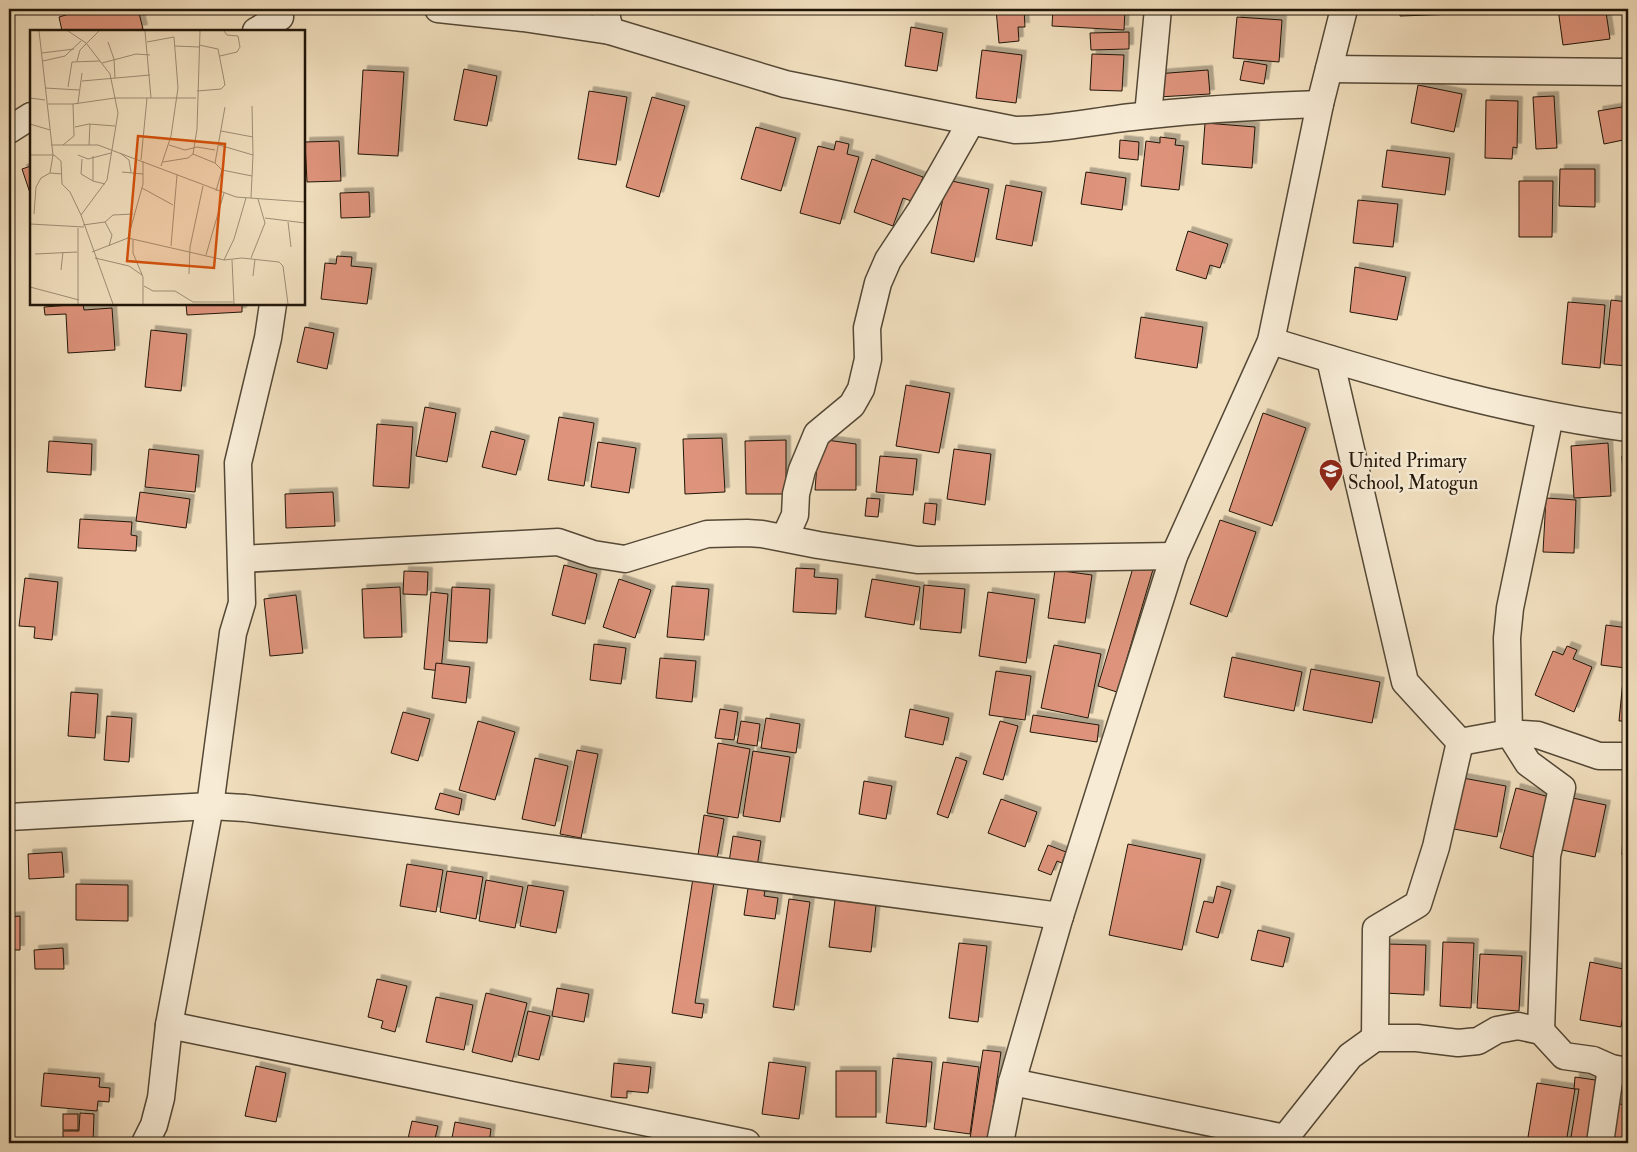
<svg xmlns="http://www.w3.org/2000/svg" width="1637" height="1152" font-family="'IM FELL Double Pica',serif">
	<style>
		.building { fill: #de947b; stroke: #201509; filter: url(#shadow) }
		.lines { fill: none; stroke-linecap: round; stroke-linejoin: round }
		.minor-casing { stroke: #544836; stroke-width: 29 }
		.minor { stroke: #f7ebd5; stroke-width: 26 }
		.labels { text-anchor: middle; stroke-width: 5; stroke-linejoin: round; paint-order: stroke }
		.poi-label { font-size: 19px; fill: #201509; stroke: #f7ebd5; text-anchor: start }
		.inset-road { fill: none; stroke: #9e8f76; stroke-width: 1 }
		.view { fill: #d4520c; fill-opacity: 0.15; stroke: #d4520c; stroke-width: 2.5 }
		.inset-edge { fill: none; stroke: #201509; stroke-width: 2.5 }
	</style>
	<defs>
		<filter id="shadow"><feDropShadow dx="4.5" dy="-4.5" stdDeviation="0" flood-color="#0004"/></filter>
	</defs>
	<rect width="100%" height="100%" fill="#f2e0bf"/>
	<filter id="stains"><feTurbulence type="fractalNoise" baseFrequency=".004" numOctaves="4"/><feColorMatrix values="0 0 0 0 .2 0 0 0 0 .09 0 0 0 0 .02 0 0 0 .5 -.17"/></filter>
	<radialGradient id="worn" r=".72"><stop offset=".6" stop-color="#630" stop-opacity="0"/><stop offset="1" stop-color="#630" stop-opacity=".3"/></radialGradient>
	<g class="building">
		<path d="M86,9H138L143,29L132,31H62L59,17Z"/>
		<path d="M996,9H1024L1025,27H1018L1019,41L999,43Z"/>
		<path d="M1053,9H1125L1124,30L1052,26Z"/>
		<path d="M1400,9H1457V14L1400,16Z"/>
		<path d="M1558,9H1595L1596,13L1606,12L1610,39L1563,45Z"/>
		<path d="M1622,9H1628V31L1626,32Z"/>
		<path d="M1237,17L1282,20L1279,62L1233,58Z"/>
		<path d="M911,27L943,33L937,71L905,66Z"/>
		<path d="M1129,32V49L1091,50L1090,33Z"/>
		<path d="M982,50L1022,55L1016,103L976,98Z"/>
		<path d="M1092,54L1124,55L1122,91L1090,90Z"/>
		<path d="M1244,61L1267,65L1264,84L1240,80Z"/>
		<path d="M464,69L497,76L487,126L454,120Z"/>
		<path d="M363,70L404,72L398,156L358,154Z"/>
		<path d="M1208,70L1210,94L1158,97L1156,74Z"/>
		<path d="M1418,85L1462,94L1454,132L1411,123Z"/>
		<path d="M589,91L627,97L616,165L578,159Z"/>
		<path d="M1554,96L1557,148L1536,149L1533,97Z"/>
		<path d="M652,97L685,106L659,197L626,187Z"/>
		<path d="M1486,100L1518,101L1517,148L1513,147L1512,159L1485,158Z"/>
		<path d="M1628,106V139L1604,144L1598,111Z"/>
		<path d="M1205,123L1255,127L1252,168L1202,164Z"/>
		<path d="M756,127L796,138L781,191L741,179Z"/>
		<path d="M1160,137L1176,139L1175,145L1184,146L1179,190L1141,186L1146,141L1160,143Z"/>
		<path d="M1120,140L1139,142L1138,160L1119,158Z"/>
		<path d="M339,141L341,181L307,182L305,142Z"/>
		<path d="M836,141L849,144L847,154L859,157L840,224L800,213L818,146L834,150Z"/>
		<path d="M1387,150L1450,158L1445,195L1382,187Z"/>
		<path d="M872,159L923,177L914,202L903,198L893,226L854,212Z"/>
		<path d="M31,166V196L22,169Z"/>
		<path d="M1560,169H1595V207L1559,206Z"/>
		<path d="M1086,172L1126,178L1122,210L1081,204Z"/>
		<path d="M947,180L989,189L974,262L931,253Z"/>
		<path d="M1519,181H1553L1552,237H1519Z"/>
		<path d="M1006,185L1042,192L1032,246L996,239Z"/>
		<path d="M369,192L370,217L341,218L340,193Z"/>
		<path d="M1358,200L1398,204L1393,247L1353,243Z"/>
		<path d="M1188,231L1228,244L1220,268L1210,265L1206,279L1176,270Z"/>
		<path d="M337,256L352,257L351,266L372,268L367,304L321,299L325,263L336,264Z"/>
		<path d="M1355,267L1406,277L1397,320L1350,312Z"/>
		<path d="M1611,300L1628,302V366L1604,364Z"/>
		<path d="M1568,302L1605,305L1600,368L1562,364Z"/>
		<path d="M83,304L84,310L112,308L115,350L68,353L66,314L45,315L44,307Z"/>
		<path d="M186,304H242V312L187,315Z"/>
		<path d="M1141,317L1203,327L1197,368L1135,358Z"/>
		<path d="M305,327L334,333L327,369L297,362Z"/>
		<path d="M151,330L187,334L181,391L145,387Z"/>
		<path d="M906,385L950,393L939,453L896,446Z"/>
		<path d="M425,407L456,413L447,462L416,456Z"/>
		<path d="M1263,413L1306,428L1272,526L1229,511Z"/>
		<path d="M559,417L594,423L584,486L548,480Z"/>
		<path d="M377,424L413,427L409,488L373,486Z"/>
		<path d="M491,431L525,440L516,475L482,467Z"/>
		<path d="M722,438L725,492L685,494L683,439Z"/>
		<path d="M819,439L856,444V490H815Z"/>
		<path d="M786,440V494H746L745,441Z"/>
		<path d="M49,441L92,444L91,475L47,472Z"/>
		<path d="M598,442L636,448L629,493L591,487Z"/>
		<path d="M1608,443L1611,496L1574,498L1571,446Z"/>
		<path d="M149,449L199,455L195,492L145,487Z"/>
		<path d="M954,449L991,454L985,505L947,499Z"/>
		<path d="M1628,455V514H1625L1622,456Z"/>
		<path d="M880,456L917,459L913,495L876,492Z"/>
		<path d="M140,492L190,499L186,528L136,521Z"/>
		<path d="M333,492L335,526L286,528L285,494Z"/>
		<path d="M867,498L880,499L878,517L865,516Z"/>
		<path d="M1546,498L1576,500L1574,553L1543,552Z"/>
		<path d="M925,503L937,504L935,525L923,523Z"/>
		<path d="M80,519L132,522L131,535L137,536L136,551L78,548Z"/>
		<path d="M1220,520L1256,532L1227,617L1190,604Z"/>
		<path d="M1135,561L1154,566L1117,692L1098,686Z"/>
		<path d="M564,565L597,574L585,624L552,615Z"/>
		<path d="M796,568L815,569L814,577L838,579L836,614L793,612Z"/>
		<path d="M1055,570L1092,575L1085,623L1048,618Z"/>
		<path d="M404,571L428,572L427,595L403,594Z"/>
		<path d="M25,578L58,582L52,640L34,638L35,627L19,626Z"/>
		<path d="M619,579L651,590L635,638L603,627Z"/>
		<path d="M872,579L920,587L914,625L865,617Z"/>
		<path d="M924,585L965,589L961,633L920,629Z"/>
		<path d="M672,586L709,589L704,640L667,637Z"/>
		<path d="M400,587L402,637L364,638L362,589Z"/>
		<path d="M452,587L490,589L487,643L449,641Z"/>
		<path d="M431,592L448,594L441,671L424,669Z"/>
		<path d="M988,592L1035,599L1026,663L979,656Z"/>
		<path d="M296,595L303,653L270,656L264,599Z"/>
		<path d="M1606,625L1628,628L1626,668L1601,665Z"/>
		<path d="M594,644L626,648L621,684L590,680Z"/>
		<path d="M1054,645L1101,654L1088,718L1041,708Z"/>
		<path d="M1567,646L1577,650L1573,659L1592,667L1574,712L1535,695L1553,651L1563,655Z"/>
		<path d="M1232,657L1302,672L1294,711L1224,697Z"/>
		<path d="M660,658L696,661L692,702L656,698Z"/>
		<path d="M436,663L470,667L466,703L432,698Z"/>
		<path d="M1311,669L1380,682L1372,723L1303,710Z"/>
		<path d="M1624,670H1628V721H1619Z"/>
		<path d="M996,671L1031,676L1025,720L989,715Z"/>
		<path d="M71,692L98,694L95,738L68,736Z"/>
		<path d="M720,709L738,712L734,740L715,738Z"/>
		<path d="M910,709L949,718L943,745L905,737Z"/>
		<path d="M403,712L430,719L418,761L391,753Z"/>
		<path d="M1033,715L1099,725L1097,742L1030,732Z"/>
		<path d="M107,716L132,718L129,762L104,760Z"/>
		<path d="M766,718L800,724L796,753L761,748Z"/>
		<path d="M478,721L515,732L495,800L459,790Z"/>
		<path d="M741,721L760,724L757,746L737,743Z"/>
		<path d="M1000,721L1018,726L1003,780L983,774Z"/>
		<path d="M718,743L750,749L738,818L707,813Z"/>
		<path d="M577,750L598,754L581,838L560,834Z"/>
		<path d="M753,751L790,757L780,822L743,816Z"/>
		<path d="M956,757L967,761L948,818L937,814Z"/>
		<path d="M535,758L568,766L555,826L522,819Z"/>
		<path d="M1463,778L1506,786L1497,837L1454,829Z"/>
		<path d="M864,781L892,786L886,819L859,814Z"/>
		<path d="M1516,788L1553,798L1537,858L1500,848Z"/>
		<path d="M1625,791H1628V856L1622,855Z"/>
		<path d="M440,793L462,799L459,815L435,809Z"/>
		<path d="M1568,797L1606,805L1595,857L1557,849Z"/>
		<path d="M1001,799L1037,812L1025,847L988,833Z"/>
		<path d="M704,815L724,819L717,859L698,855Z"/>
		<path d="M733,836L761,841L757,867L729,862Z"/>
		<path d="M1128,844L1201,859L1182,950L1109,935Z"/>
		<path d="M1048,845L1066,852L1062,863L1057,861L1051,875L1038,870Z"/>
		<path d="M62,852L64,877L29,879L28,854Z"/>
		<path d="M407,864L443,870L436,912L400,906Z"/>
		<path d="M447,871L483,877L476,919L440,912Z"/>
		<path d="M693,878L714,882L695,1003L704,1004L702,1018L672,1013Z"/>
		<path d="M486,880L523,887L515,928L479,921Z"/>
		<path d="M76,884L128,885V921L76,920Z"/>
		<path d="M528,885L564,891L556,933L520,926Z"/>
		<path d="M1217,886L1231,890L1218,938L1196,932L1204,901L1213,903Z"/>
		<path d="M748,888L765,891L764,896L778,898L775,919L744,915Z"/>
		<path d="M789,899L810,902L794,1010L773,1007Z"/>
		<path d="M835,900L876,905L871,952L829,947Z"/>
		<path d="M20,916V950H9V917Z"/>
		<path d="M1258,930L1290,938L1283,967L1251,960Z"/>
		<path d="M1443,942L1474,943L1471,1008L1440,1006Z"/>
		<path d="M959,943L987,946L978,1022L949,1018Z"/>
		<path d="M1386,944L1426,945L1424,995L1384,993Z"/>
		<path d="M63,948L64,969H35L34,950Z"/>
		<path d="M1480,954L1522,956L1519,1011L1477,1008Z"/>
		<path d="M1590,962L1628,970V987L1621,1027L1580,1020Z"/>
		<path d="M377,979L407,986L395,1032L381,1028L383,1021L368,1017Z"/>
		<path d="M557,988L589,994L584,1022L552,1016Z"/>
		<path d="M486,993L527,1003L512,1062L472,1052Z"/>
		<path d="M436,997L473,1005L464,1050L426,1042Z"/>
		<path d="M528,1011L550,1016L539,1060L518,1055Z"/>
		<path d="M983,1050L1001,1052L988,1142L970,1139Z"/>
		<path d="M893,1058L932,1062L926,1127L886,1123Z"/>
		<path d="M769,1062L806,1067L799,1119L762,1114Z"/>
		<path d="M943,1062L979,1067L970,1134L934,1129Z"/>
		<path d="M614,1063L651,1067L648,1093L627,1091V1098L611,1097Z"/>
		<path d="M256,1066L286,1073L276,1122L245,1116Z"/>
		<rect x="836" y="1071" width="40" height="46"/>
		<path d="M44,1073L100,1078L99,1087L110,1088L109,1102L98,1101L97,1111L41,1106Z"/>
		<path d="M1575,1077L1602,1081L1592,1143H1570L1579,1089H1574Z"/>
		<path d="M1537,1083L1575,1089L1566,1143H1527Z"/>
		<path d="M1611,1103L1628,1105V1143H1607Z"/>
		<path d="M80,1113L94,1114L93,1143H63V1131H79Z"/>
		<rect x="63" y="1114" width="15" height="16"/>
		<path d="M412,1121L438,1126L434,1143H407Z"/>
		<path d="M455,1122L491,1129L489,1143H451Z"/>
	</g>
	<g class="lines">
		<defs>
			<g id="minor">
				<path d="M438,9L523,18L610,31L785,84L1015,130C1058,130 1099,120 1141,116C1201,109 1260,106 1320,104"/>
				<path d="M605,9L610,31"/>
				<path d="M256,31L280,17"/>
				<path d="M1329,69L1628,72"/>
				<path d="M1148,115L1158,9"/>
				<path d="M9,130L31,116"/>
				<path d="M1271,341C1389,377 1506,412 1628,428"/>
				<path d="M1330,359L1405,682L1460,742L1509,733L1538,735L1599,756H1628"/>
				<path d="M785,537L795,515L796,494L802,470L817,434L852,405L861,389L868,359L867,328L878,283L888,260L921,210L971,122"/>
				<path d="M242,559L558,542L593,554L625,559L707,534L747,533L762,534L818,545L917,560L1174,556"/>
				<path d="M9,817L210,806L245,808L1060,916"/>
				<path d="M169,1025L747,1143"/>
				<path d="M1541,1031L1547,856L1562,788L1528,763L1509,733L1507,638L1510,608L1550,416"/>
				<path d="M1375,1038L1376,929L1418,904L1436,847L1460,742"/>
				<path d="M1012,1082L1285,1138"/>
				<path d="M145,1143L154,1125L161,1098L169,1025L210,806L233,633L242,603L238,463L268,338L273,304"/>
				<path d="M1000,1143L1012,1082L1060,916L1174,556L1271,341L1320,104L1344,9"/>
				<path d="M1286,1143L1285,1138L1350,1056L1375,1038H1417L1458,1043L1478,1041L1497,1030L1518,1026L1541,1031L1564,1056L1593,1060L1611,1068L1628,1071"/>
				<path d="M1600,1143L1611,1068"/>
			</g>
		</defs>
		<use href="#minor" class="minor-casing"/>
		<use href="#minor" class="minor"/>
	</g>
	<defs>
		<symbol id="school-pin" viewBox="-11 -11 22 30"><path d="M0 17L-7.5 6A9.5 9.5 0 1 1 7.5 6Z" fill="#8f2418" stroke="#f7ebd5"/><path d="M0-5L7-2L0 1L-7-2ZM-4 1L0 2.5L4 1V4Q0 6-4 4Z" fill="#fff"/></symbol>
	</defs>
	<g fill-rule="evenodd">
		<use href="#school-pin" x="1317" y="457" width="28" height="38"/>
	</g>
	<g class="labels">
		<g class="poi-label">
			<text x="1348" y="467">United Primary<tspan x="1348" dy="22">School, Matogun</tspan></text>
		</g>
	</g>
	<g transform="translate(30 30)">
		<rect width="275" height="275" fill="#f2e0bf"/>
		<path class="inset-road" d="M9,1L23,125L20,143L32,144M38,1L56,13L80,44L88,83L77,150L51,185M115,1L121,68M78,12L84,29M117,12L144,7L148,58L141,106L131,136M145,16L169,17M12,23L44,19M190,26L207,22L210,17L208,6L197,5L194,1M84,29L85,48M13,31L35,26L51,11M47,31L50,20L69,1M72,33L106,24L120,25M52,51L120,45M38,57L42,32L70,31M15,58L49,60M167,61L191,59L195,55L188,19L169,15M0,68L15,70M48,73L52,43M18,74H43L85,68H166M222,76L223,125M195,77L185,133L192,140L222,146M0,94L20,100M45,97L59,94L85,96M191,101L223,107M21,115H68L206,167L275,172M33,115L44,106L43,74M59,115L60,94M139,115L155,120L167,117L185,120M189,115L223,125L221,168M90,123L99,130L101,142M163,124L185,133M0,125H24L31,131L32,154L40,162L51,185L83,274M48,125L58,129L81,123M63,126V151L75,154M52,129L51,144L63,151M111,130L117,68M133,132L158,128L163,124L167,99L170,1M92,142L113,144M112,158L143,175M186,161L192,140M4,184L6,157L11,148L20,143M235,188L275,193M75,192L82,205L79,216M258,192L261,217M0,194L54,197M53,195L75,192L83,185L103,184M98,208L113,154V131M103,210V223L113,247V274M141,216L147,145M62,222L98,208L194,230L212,228L249,232L253,236L258,274M5,224L47,222M176,225L194,163M65,228L99,236L112,245M221,228L235,193L228,169M194,230L204,209L216,168M202,230L204,274M31,240L33,222M159,244L160,217L173,156M223,246L225,229M114,256L123,261H145L163,272H203M0,257L49,270M48,274V198"/>
		<path class="view" d="M108,106L195,114L184,238L97,231Z"/>
		<rect width="275" height="275" class="inset-edge"/>
	</g>
	<rect width="1637" height="1152" fill="none" stroke="#f2e0bf" stroke-width="30"/>
	<rect x="10" y="10" width="1617" height="1132" fill="none" stroke="#201509" stroke-width="2.5"/>
	<rect x="15" y="15" width="1607" height="1122" fill="none" stroke="#201509"/>
	<rect width="100%" height="100%" filter="url(#stains)"/>
	<rect width="100%" height="100%" fill="url(#worn)"/>
</svg>
